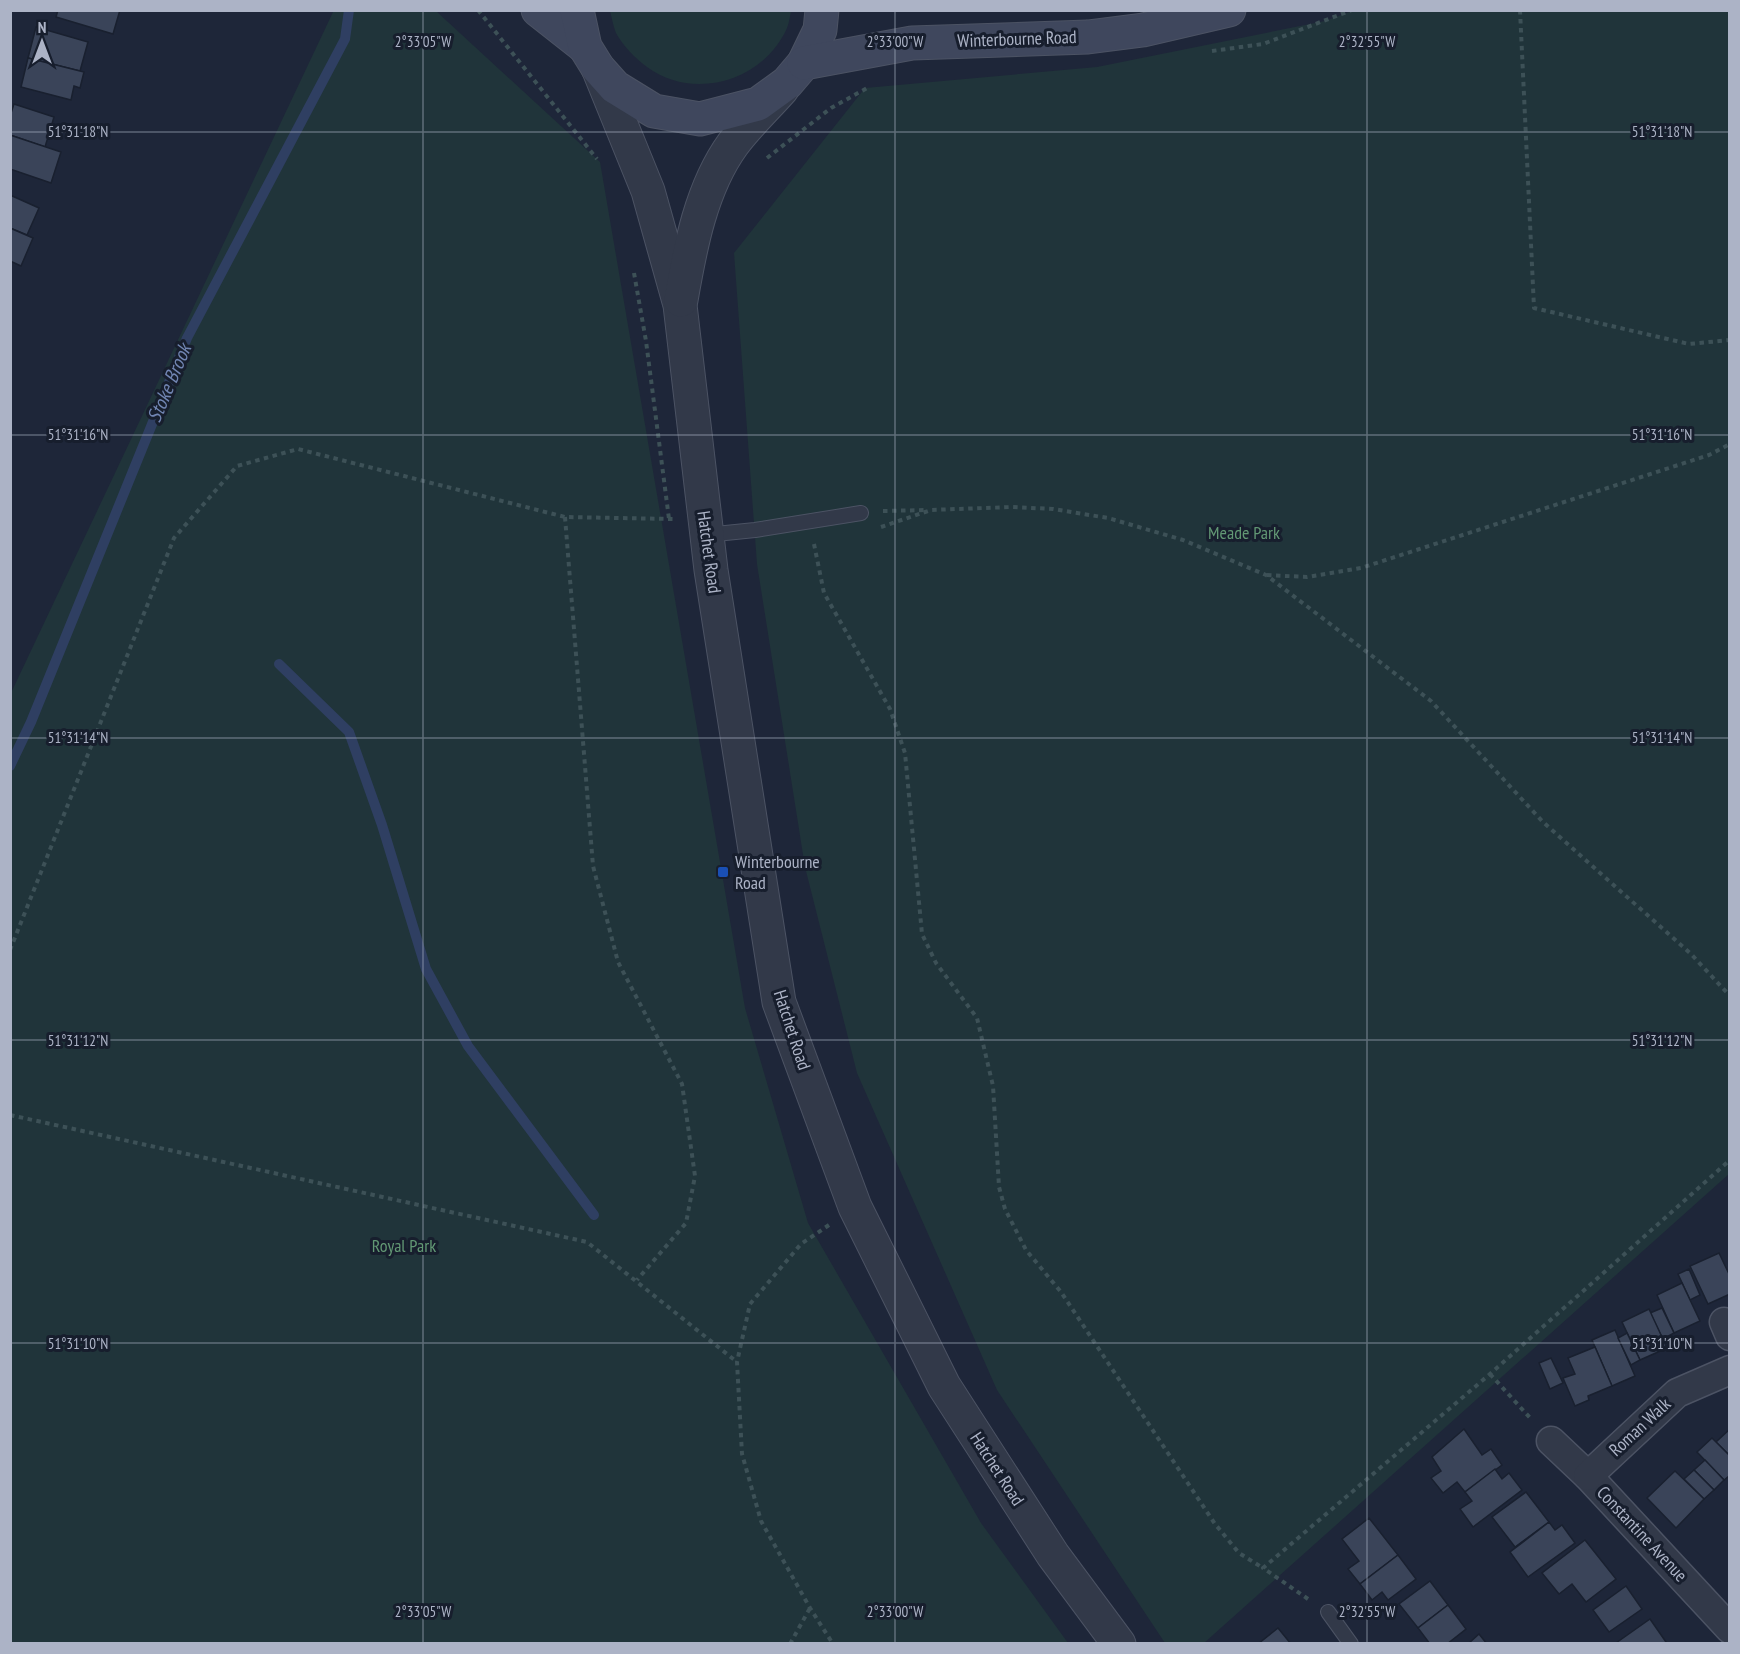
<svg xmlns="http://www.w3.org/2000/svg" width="1740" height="1654" font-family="'PT Sans Narrow',sans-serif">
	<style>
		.green { fill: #20343a }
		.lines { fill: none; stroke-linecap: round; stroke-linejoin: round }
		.stream { stroke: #2f3f62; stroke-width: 10 }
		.building { fill: #3a4459; stroke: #19202f; stroke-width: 1.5 }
		.service-casing { stroke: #4c5364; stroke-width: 16 }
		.minor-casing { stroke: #4c5364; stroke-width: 31 }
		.tertiary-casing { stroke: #4c5364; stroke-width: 35 }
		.secondary-casing { stroke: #4c5364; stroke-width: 35 }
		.path { stroke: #3d5157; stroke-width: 4; stroke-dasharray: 4.5 4.5; stroke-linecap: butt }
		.service { stroke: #323949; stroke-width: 14 }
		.minor { stroke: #323949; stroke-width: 28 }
		.tertiary { stroke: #323949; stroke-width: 33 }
		.secondary { stroke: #3f475d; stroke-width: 33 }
		.ticks { fill: none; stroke: #acb3c6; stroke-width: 1.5; stroke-opacity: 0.45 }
		.transit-dot { fill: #1a4fb4; stroke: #171e2d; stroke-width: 2 }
		.labels { text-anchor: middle; stroke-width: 6; stroke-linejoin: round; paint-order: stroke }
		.street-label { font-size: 18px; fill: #acb3c6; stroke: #171e2d }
		.park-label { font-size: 18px; fill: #629874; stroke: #171e2d }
		.poi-label { font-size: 18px; fill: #acb3c6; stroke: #171e2d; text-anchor: start }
		.water-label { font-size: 20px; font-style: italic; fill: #7185b2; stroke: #171e2d }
		.ticks-label { font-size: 15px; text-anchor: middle; fill: #acb3c6; stroke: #171e2d; stroke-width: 6; stroke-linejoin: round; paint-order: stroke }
	</style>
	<rect width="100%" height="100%" fill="#1e2639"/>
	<g class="green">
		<path d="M334,10L436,11L600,162L745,1008L808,1223L981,1523L1068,1643H11V693Z"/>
		<path d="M610,11V10L791,11C790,16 789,23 787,28C763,82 693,101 647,67C635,58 623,46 616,33C613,26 612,18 610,11Z"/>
		<path d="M1352,11H1729V1174L1204,1643H1165L997,1390L857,1073L805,867L757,564L734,253L865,88L1097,67L1325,21Z"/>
	</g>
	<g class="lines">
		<g class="stream">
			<path d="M279,664L349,732L382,825L426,969L468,1046L594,1215"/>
			<path d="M10,766L31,722L187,338L345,39L349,10"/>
		</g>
	</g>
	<g class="building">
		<path d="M58,10H120L113,34L56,17Z"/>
		<path d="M36,27L88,42L80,71L28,58Z"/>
		<path d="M28,58L84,72L80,88L74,86L71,100L21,87Z"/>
		<path d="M14,104L54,117L45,147L10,135V116Z"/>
		<path d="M10,135L61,152L51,183L10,169Z"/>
		<path d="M10,195L39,208L27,235L10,228Z"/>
		<path d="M10,228L33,238L21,266L10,261Z"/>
		<path d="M1719,1253L1730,1276V1294L1708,1304L1690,1266Z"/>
		<path d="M1689,1269L1700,1295L1690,1300L1678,1274Z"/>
		<path d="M1682,1283L1700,1321L1674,1333L1657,1295Z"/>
		<path d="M1662,1308L1674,1333L1663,1339L1650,1313Z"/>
		<path d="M1649,1309L1667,1348L1640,1360L1622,1322Z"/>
		<path d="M1615,1330L1635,1376L1612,1386L1592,1340Z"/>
		<path d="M1627,1333L1640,1360L1631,1365L1618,1338Z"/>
		<path d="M1595,1347L1612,1386L1588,1396L1589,1400L1575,1406L1563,1378L1575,1374L1568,1358Z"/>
		<path d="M1551,1358L1563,1383L1550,1389L1539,1363Z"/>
		<path d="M1464,1429L1482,1455L1491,1449L1502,1465L1465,1492L1457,1482L1443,1493L1431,1478L1441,1471L1432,1457Z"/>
		<path d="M1730,1429V1456L1716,1442Z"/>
		<path d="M1712,1438L1730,1456V1478L1728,1477L1724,1480L1697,1452Z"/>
		<path d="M1705,1460L1724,1480L1714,1490L1694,1470Z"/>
		<path d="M1495,1469L1502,1479L1509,1473L1522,1490L1473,1527L1460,1509L1472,1501L1465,1492Z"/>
		<path d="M1694,1470L1714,1490L1704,1499L1684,1479Z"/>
		<path d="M1675,1471L1704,1499L1676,1528L1647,1498Z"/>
		<path d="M1526,1492L1549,1522L1515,1547L1492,1517Z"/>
		<path d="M1369,1518L1398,1555L1360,1584L1348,1569L1359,1561L1342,1539Z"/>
		<path d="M1549,1522L1555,1530L1562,1525L1575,1543L1528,1577L1510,1552Z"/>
		<path d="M1585,1540L1616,1579L1586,1602L1572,1584L1559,1594L1542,1573Z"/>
		<path d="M1398,1555L1416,1579L1388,1600L1382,1592L1372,1600L1360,1584Z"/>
		<path d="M1430,1581L1448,1605L1418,1628L1399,1604Z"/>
		<path d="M1626,1586L1642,1609L1609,1632L1593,1610Z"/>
		<path d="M1448,1605L1466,1629L1447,1644H1430L1418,1628Z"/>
		<path d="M1650,1619L1666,1642L1664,1644L1616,1643Z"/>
		<path d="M1278,1628L1291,1644H1258Z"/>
		<path d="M1479,1634L1487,1644H1468Z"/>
	</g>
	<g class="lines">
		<defs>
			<g id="service">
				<path d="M706,535L755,530L861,513"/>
				<path d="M1328,1612L1351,1644"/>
			</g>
			<g id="minor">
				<path d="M1724,1322L1730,1336"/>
				<path d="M1551,1441L1588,1476L1730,1629"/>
				<path d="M1588,1476L1677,1393L1730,1370"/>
			</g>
			<g id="tertiary">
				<path d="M598,68L648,191L680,305L711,570L779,1002L855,1207L944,1386L1053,1555L1119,1644"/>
				<path d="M681,300C690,248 701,188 733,144C747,125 766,107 782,89"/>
			</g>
			<g id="secondary">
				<path d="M538,10L585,47"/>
				<path d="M577,10L585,47L598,68L615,87L654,111L700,119L758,104L787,83L804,63L820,30L822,10"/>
				<path d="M804,63L912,43L1088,37L1143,30L1229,10"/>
			</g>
		</defs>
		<use href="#service" class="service-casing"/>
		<use href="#minor" class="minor-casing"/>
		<use href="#tertiary" class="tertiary-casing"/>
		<use href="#secondary" class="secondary-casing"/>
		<g class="path">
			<path d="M478,10L597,159"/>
			<path d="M1520,10L1534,308L1689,344L1730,340"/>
			<path d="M1212,51L1263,44L1352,10"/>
			<path d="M767,158L831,108L869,87"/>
			<path d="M634,273L646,341L669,519"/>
			<path d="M883,511L927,510"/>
			<path d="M565,517L593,866L618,962L682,1084L695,1176L686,1223L637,1280"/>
			<path d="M881,527L931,510L1012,507L1053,509L1108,518L1183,540L1266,575L1431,701L1543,822L1691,954L1730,996"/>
			<path d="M814,544L824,593L890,709L905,753L922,934L936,963L977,1018L993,1086L999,1187L1005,1209L1026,1250L1061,1292L1215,1524L1239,1553L1263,1568"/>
			<path d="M1267,575L1307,577L1361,568L1709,455L1730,444"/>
			<path d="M10,950L174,538L237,466L298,449L565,517L673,519"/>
			<path d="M10,1115L587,1242L737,1362"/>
			<path d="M829,1225L801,1244L750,1304L737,1362L742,1454L761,1521L810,1608L833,1644"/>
			<path d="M1490,1374L1532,1420"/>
			<path d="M1308,1599L1263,1568L1490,1374L1730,1160"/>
			<path d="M790,1644L810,1608"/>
		</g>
		<use href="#service" class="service"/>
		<use href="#minor" class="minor"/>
		<use href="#tertiary" class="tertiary"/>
		<use href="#secondary" class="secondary"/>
	</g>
	<path class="ticks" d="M423,10V1644M895,10V1644M1367,10V1644M10,132H1730M10,435H1730M10,738H1730M10,1040H1730M10,1343H1730"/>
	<rect class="transit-dot" x="717" y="866" width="12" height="12" rx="3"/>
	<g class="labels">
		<g class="street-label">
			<text transform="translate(1017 39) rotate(-2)" y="6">Winterbourne Road</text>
			<text transform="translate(709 552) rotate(82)" y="6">Hatchet Road</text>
			<text transform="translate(792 1030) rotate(72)" y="6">Hatchet Road</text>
			<text transform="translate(1640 1427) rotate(-43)" y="6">Roman Walk</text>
			<text transform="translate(997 1469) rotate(57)" y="6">Hatchet Road</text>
			<text transform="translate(1642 1534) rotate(47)" y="6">Constantine Avenue</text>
		</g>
		<g class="park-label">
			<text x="1244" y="539">Meade Park</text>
			<text x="404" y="1252">Royal Park</text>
		</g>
		<g class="poi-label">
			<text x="735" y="868">Winterbourne<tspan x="735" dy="21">Road</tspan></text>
		</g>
		<g class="water-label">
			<text transform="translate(169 383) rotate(-67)" y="7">Stoke Brook</text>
		</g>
	</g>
	<g class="ticks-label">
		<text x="423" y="47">2°33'05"W</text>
		<text x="895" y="47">2°33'00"W</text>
		<text x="1367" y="47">2°32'55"W</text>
		<text x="78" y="137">51°31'18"N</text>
		<text x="1662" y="137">51°31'18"N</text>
		<text x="78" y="440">51°31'16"N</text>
		<text x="1662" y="440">51°31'16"N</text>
		<text x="78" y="743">51°31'14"N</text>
		<text x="1662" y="743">51°31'14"N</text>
		<text x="78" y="1046">51°31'12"N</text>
		<text x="1662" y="1046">51°31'12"N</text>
		<text x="78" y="1349">51°31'10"N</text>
		<text x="1662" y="1349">51°31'10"N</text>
		<text x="423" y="1617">2°33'05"W</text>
		<text x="895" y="1617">2°33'00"W</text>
		<text x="1367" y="1617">2°32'55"W</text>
	</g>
	<rect width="1740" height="1654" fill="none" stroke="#acb3c6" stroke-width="24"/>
	<g transform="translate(42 42)" stroke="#171e2d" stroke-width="4.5" paint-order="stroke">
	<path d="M0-4.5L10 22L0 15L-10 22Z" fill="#acb3c6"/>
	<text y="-9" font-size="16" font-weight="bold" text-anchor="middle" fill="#acb3c6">N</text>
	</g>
</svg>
